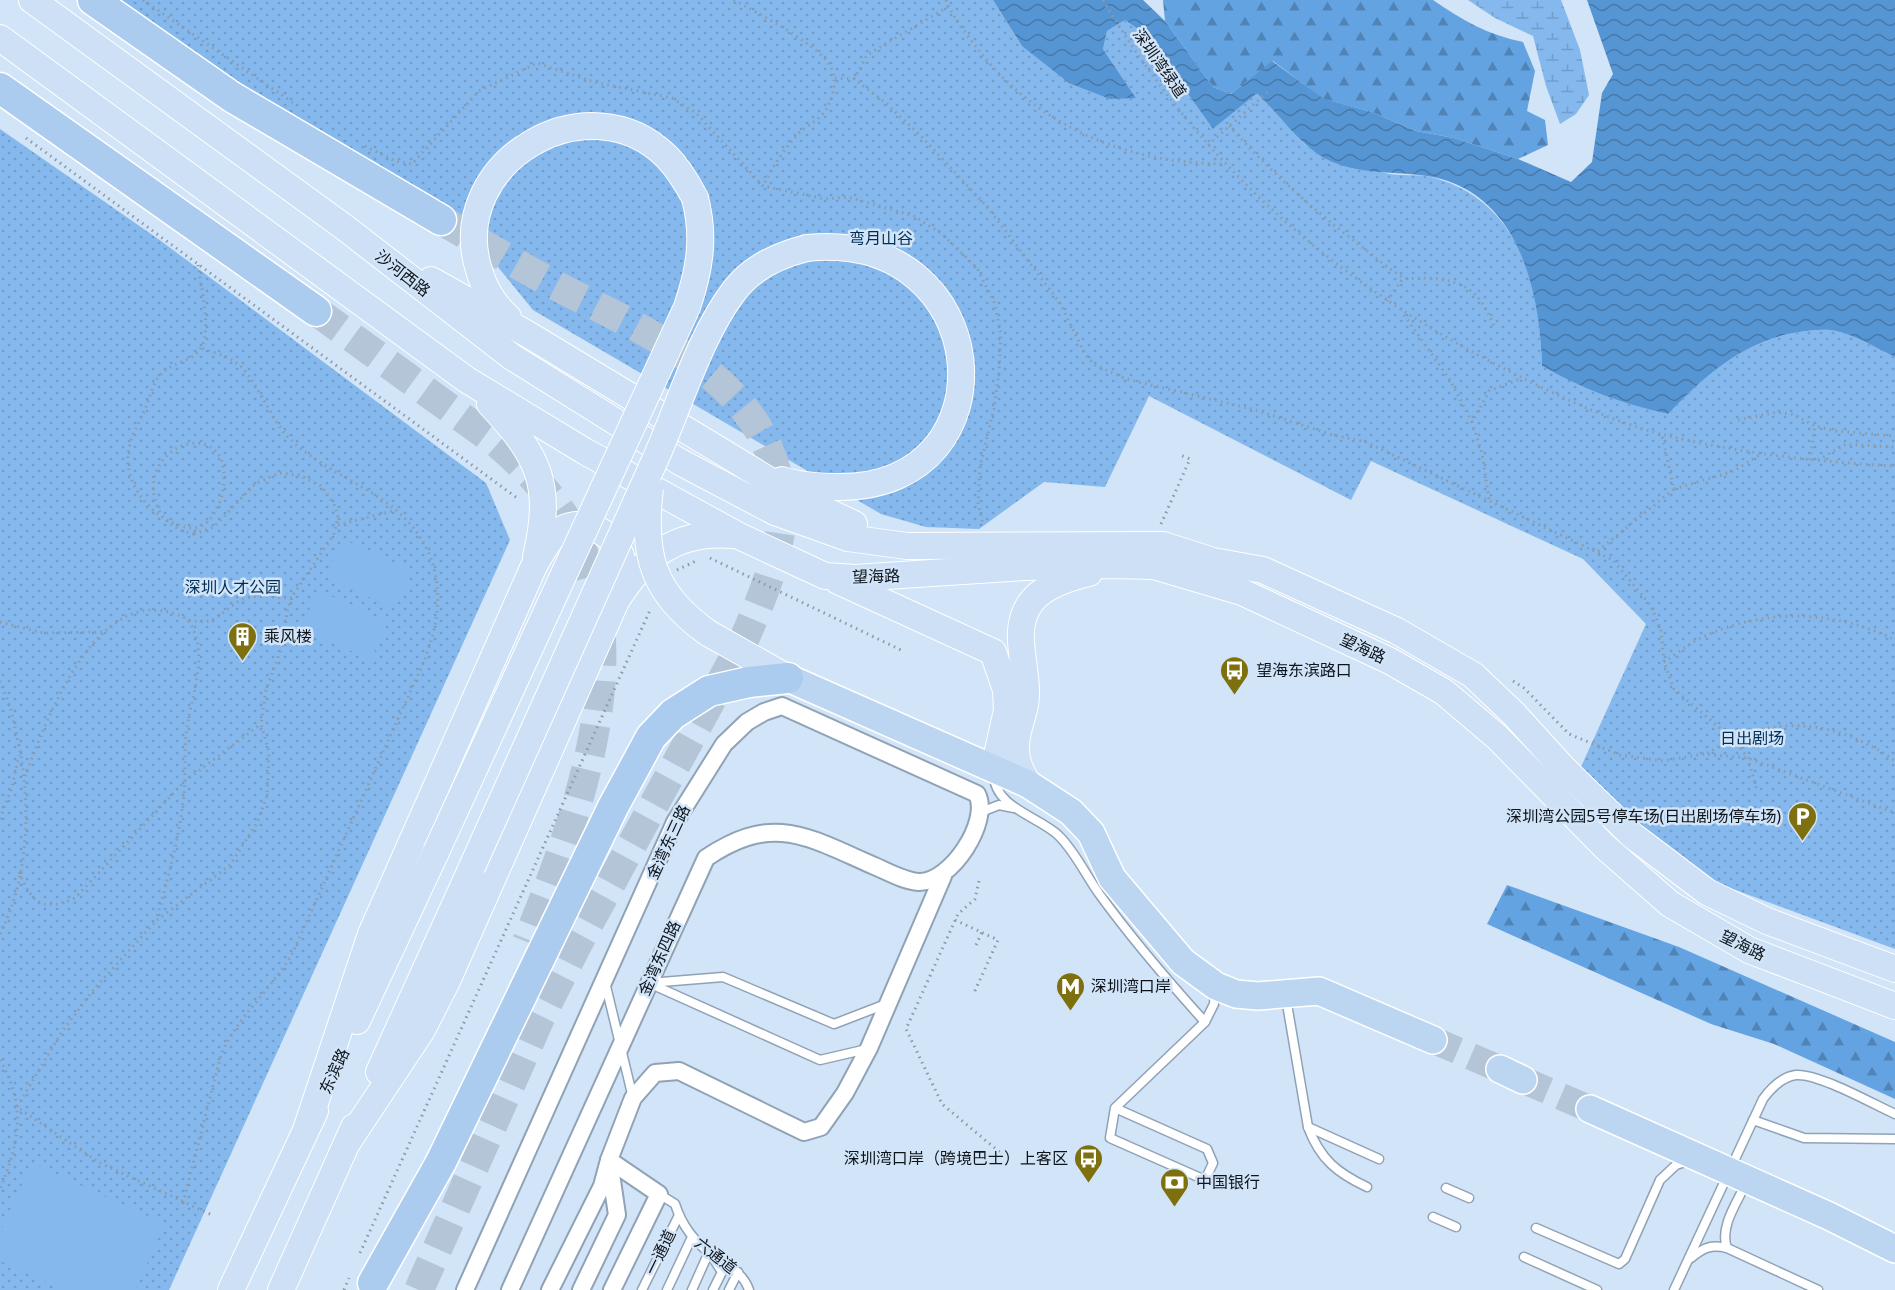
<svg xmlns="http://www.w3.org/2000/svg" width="1895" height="1290" font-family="'Noto Sans','Noto Sans SC',sans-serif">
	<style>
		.forest { fill: url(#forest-firs) }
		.wetland { fill: url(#wetland-marsh) }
		.park { fill: url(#park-dots) }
		.garden { fill: #85b8ed }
		.water { fill: url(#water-waves) }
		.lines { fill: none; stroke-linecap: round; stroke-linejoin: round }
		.trunk-tunnel { stroke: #b4c5d7; stroke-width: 27; stroke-dasharray: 27 14; stroke-linecap: butt }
		.motorway-tunnel { stroke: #b4c5d7; stroke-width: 30; stroke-dasharray: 30 15; stroke-linecap: butt }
		.service-casing { stroke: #90a2b5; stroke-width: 11 }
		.minor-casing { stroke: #90a2b5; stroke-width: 20 }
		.primary-casing { stroke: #fff; stroke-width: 28 }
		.trunk-casing { stroke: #fff; stroke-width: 30 }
		.motorway-casing { stroke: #fff; stroke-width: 33 }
		.path { stroke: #8b9aa9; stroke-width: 3; stroke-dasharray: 1.5 4.5; stroke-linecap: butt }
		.service { stroke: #fff; stroke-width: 8 }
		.minor { stroke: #fff; stroke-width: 16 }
		.primary { stroke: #cde0f5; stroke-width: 26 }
		.trunk { stroke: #bcd6f2; stroke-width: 27 }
		.motorway { stroke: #abccef; stroke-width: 30 }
		.primary-bridge-casing { stroke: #fff; stroke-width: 28; stroke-linecap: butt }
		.path-bridge { stroke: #8b9aa9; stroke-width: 3; stroke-dasharray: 1.5 4.5; stroke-linecap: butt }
		.primary-bridge { stroke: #cde0f5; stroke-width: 26 }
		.labels { text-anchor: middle; stroke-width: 5; stroke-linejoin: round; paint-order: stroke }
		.street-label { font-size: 16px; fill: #0e141b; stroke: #d1e4f8 }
		.park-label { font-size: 16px; fill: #002e56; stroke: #d1e4f8 }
		.poi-label { font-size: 16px; fill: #0e141b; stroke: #d1e4f8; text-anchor: start }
	</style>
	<defs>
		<pattern id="forest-firs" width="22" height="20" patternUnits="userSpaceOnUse" patternTransform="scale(1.5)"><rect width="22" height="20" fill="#64a3e2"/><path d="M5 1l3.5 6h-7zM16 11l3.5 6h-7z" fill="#5184b6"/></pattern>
		<pattern id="wetland-marsh" width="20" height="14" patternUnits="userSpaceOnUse" patternTransform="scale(1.5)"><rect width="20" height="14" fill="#85b8ed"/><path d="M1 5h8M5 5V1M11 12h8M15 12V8" fill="none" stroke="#729dcb"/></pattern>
		<pattern id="park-dots" width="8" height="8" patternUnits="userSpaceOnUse" patternTransform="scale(1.5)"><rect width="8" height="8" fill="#85b8ed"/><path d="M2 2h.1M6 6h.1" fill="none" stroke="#729dcb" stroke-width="1.8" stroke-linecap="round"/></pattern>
		<pattern id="water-waves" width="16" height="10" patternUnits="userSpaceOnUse" patternTransform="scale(1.5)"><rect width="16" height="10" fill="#5695d3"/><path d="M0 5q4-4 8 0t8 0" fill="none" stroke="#4678aa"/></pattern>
	</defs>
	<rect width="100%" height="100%" fill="#d1e4f8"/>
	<g class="forest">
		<path d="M1163,0H1433C1462,20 1488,35 1523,42L1535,71L1527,111L1545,120L1548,145L1518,159L1454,138L1416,131L1372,112L1323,99L1273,61L1231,94L1213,87L1165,21Z"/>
		<path d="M1507,885L1679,947L1895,1042V1099L1774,1044L1711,1024L1487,924Z"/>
	</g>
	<path class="wetland" d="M1468,0H1561L1580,50L1589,95L1576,114L1560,124L1546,86L1533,36L1495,18Z"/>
	<g class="park">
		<path d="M120,0H993L1022,46L1136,98L1103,49L1107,31L1125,20L1145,34L1213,129L1257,92C1267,102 1299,141 1307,146C1324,155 1366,169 1385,173C1401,177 1419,173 1435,178C1521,203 1540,287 1542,366C1585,387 1621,403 1668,414C1706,375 1743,341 1799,332C1812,330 1827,328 1840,332C1859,337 1878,349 1895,357V949L1703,878L1663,854L1580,769L1646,624L1583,559L1371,461L1351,500L1149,396L1105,487L1044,482L979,529L926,527L881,514L533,310L454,213L213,67Z"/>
		<path d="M0,129L161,241L486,483L510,540L169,1290H0Z"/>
	</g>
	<g class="garden">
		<path d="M342,539L413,571L395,609L325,577Z"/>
		<path d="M318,590L388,622L371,660L301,628Z"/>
		<path d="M32,1163L165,1224L135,1290H63L0,1261V1232Z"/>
	</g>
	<path class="water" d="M993,0H1143L1165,21L1213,87L1231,94L1272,61L1324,99L1372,112L1416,131L1454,138L1518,159L1571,182L1592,162L1602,93L1613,74L1587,0H1895V357C1878,349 1859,337 1840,332C1827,328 1812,330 1799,332C1743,341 1706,375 1668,414C1623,404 1583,389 1542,366C1540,291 1519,195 1433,177C1401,171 1369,175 1338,164C1304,153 1282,117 1257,93L1213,129L1145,34L1125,20L1107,31L1103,49L1136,98L1110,99L1069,83L1022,46Z"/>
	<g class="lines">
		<g class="trunk-tunnel">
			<path d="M1433,1040L1500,1069"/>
			<path d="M1523,1080L1590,1109"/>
		</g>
		<g class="motorway-tunnel">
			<path d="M316,311L497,443C534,475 568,511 585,558C630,679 573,828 527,942"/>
			<path d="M419,1290L540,1018L578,943L743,642C763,595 788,541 780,489C761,371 635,329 544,279C509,260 476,240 441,220"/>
		</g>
		<defs>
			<g id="service">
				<path d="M994,775C994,807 1039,817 1058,835C1075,851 1086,876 1100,895C1132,939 1168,981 1205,1022"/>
				<path d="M981,812L999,805L1014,808"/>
				<path d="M605,982L633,1098"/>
				<path d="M649,983L723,977L834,1024L886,1004"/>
				<path d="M651,984L820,1060L867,1049"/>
				<path d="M1286,998L1308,1127C1320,1159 1337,1173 1367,1187"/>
				<path d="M1115,1108L1207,1149L1213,1163L1205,1180L1110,1138L1115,1108L1205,1022L1214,1004L1215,991"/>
				<path d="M1753,1120L1804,1138L1895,1139"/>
				<path d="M1308,1127L1379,1159"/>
				<path d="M1746,1183C1738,1201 1719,1227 1727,1248L1818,1290"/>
				<path d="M1446,1188L1469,1198"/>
				<path d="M659,1194L675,1204C682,1226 694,1241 713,1256C728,1267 743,1272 749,1290"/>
				<path d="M1433,1217L1456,1227"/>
				<path d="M1536,1228L1619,1264L1625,1259L1660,1180L1676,1165L1688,1161"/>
				<path d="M1524,1257L1597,1290"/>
				<path d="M713,1258L722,1272L713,1290"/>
				<path d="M1691,1258C1703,1248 1711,1244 1727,1248"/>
				<path d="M642,1290L679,1215"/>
				<path d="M667,1290L692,1237"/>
				<path d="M692,1290L709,1252"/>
				<path d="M729,1290L738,1272"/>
				<path d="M1674,1290L1763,1099C1771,1088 1781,1077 1796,1075C1818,1073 1873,1104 1895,1114"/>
			</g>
			<g id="minor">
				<path d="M609,1160L659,1194L612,1290"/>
				<path d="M465,1290L675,822L724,744L747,722L764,712L782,706L977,794C991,821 951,883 919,882C903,881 887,871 872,865C806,836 773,813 706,858L510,1290"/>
				<path d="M550,1290L602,1186L609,1160L633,1098L655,1073L679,1071L804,1132L821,1127L845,1093L869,1048L943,876"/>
				<path d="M581,1290L617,1215L610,1167"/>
			</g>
			<g id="primary">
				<path d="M32,0L344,227L512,357L680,462L775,512L848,538L907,546L1163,545L1213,561L1263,570L1397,631L1473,675L1514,714L1563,768L1633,836L1707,892L1767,921L1895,969"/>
				<path d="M0,38L467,380L586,452L739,536L825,576L855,578L1024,567L1115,565L1154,566L1242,592L1390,661L1444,692L1497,737L1604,846L1670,904L1749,950L1895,1006"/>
				<path d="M431,280L529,335L795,496L854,524"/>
				<path d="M508,317C493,304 483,286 478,267C448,161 589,79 667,157C679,169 687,183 695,198"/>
				<path d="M490,404C539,456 553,484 536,557"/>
				<path d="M782,480C801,486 821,487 840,487C1017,487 995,228 807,248"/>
				<path d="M838,581L993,652L1006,690L1007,710L994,769"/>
				<path d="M708,633L788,678"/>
				<path d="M1028,784C1022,773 1016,763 1016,750C1015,734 1022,720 1025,705C1031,671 1008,631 1032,601C1045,585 1069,578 1089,573"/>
				<path d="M357,1021L436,852"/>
				<path d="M379,1072L472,867"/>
				<path d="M307,1127L371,934L534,566C540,555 546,543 555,534C578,513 616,531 622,560C625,574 619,588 616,601"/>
				<path d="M347,1143L422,1030L447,981L616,601C644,556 677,530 733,535"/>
				<path d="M231,1290L315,1111"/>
				<path d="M281,1290L354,1127"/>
			</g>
			<g id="trunk">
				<path d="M788,678L1028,784L1071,812L1091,833L1112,878L1183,962L1216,986L1236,994L1258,996L1319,991L1433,1040"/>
				<path d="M1500,1069L1523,1080"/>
				<path d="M1590,1109L1829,1216L1895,1249"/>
			</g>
			<g id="motorway">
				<path d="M93,0L232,97L441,220"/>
				<path d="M0,88L316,311"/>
				<path d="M373,1283L441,1162L613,807L651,737L673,714L709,691L749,682L788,678"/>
			</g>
		</defs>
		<use href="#service" class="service-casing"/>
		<use href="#minor" class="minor-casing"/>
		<use href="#primary" class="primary-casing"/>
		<use href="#trunk" class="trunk-casing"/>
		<use href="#motorway" class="motorway-casing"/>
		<g class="path">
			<path d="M143,0L295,104"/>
			<path d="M734,0C756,12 817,44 829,64C838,78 834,96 827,108C821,119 808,125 799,133C784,149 773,166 763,186"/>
			<path d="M946,0C954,20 971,40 984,57C1045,130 1132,164 1226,164"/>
			<path d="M1103,0C1200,163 1330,278 1497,365C1550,392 1604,419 1661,434C1737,453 1817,462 1895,466"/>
			<path d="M835,78L854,79L887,104L923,138L989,209L1060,303L1085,354L1095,365L1126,379L1252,409L1333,435L1366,442L1613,560L1651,606L1661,631L1664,662L1674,689L1734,740L1748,758L1757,791"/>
			<path d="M854,79L867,55L949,6"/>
			<path d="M1229,126C1269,170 1313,210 1361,246C1374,256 1387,268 1401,276C1407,280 1417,278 1424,278C1464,279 1481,291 1495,329"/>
			<path d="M26,138L517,498"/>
			<path d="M1208,145L1271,89"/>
			<path d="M365,146L395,161L412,164L479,91L537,63L594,82L672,98L696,113L763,186L825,199L848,197L914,216L942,234L977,268L994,302L1001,334L999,371L994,409L980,466L978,503L983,525"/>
			<path d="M198,265C201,285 211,329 202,346C194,362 172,362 161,374C153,382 150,397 146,407C139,422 130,438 128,454C125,487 154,520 185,527C206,532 214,515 221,499"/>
			<path d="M1387,301L1403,278"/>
			<path d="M1404,315L1450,380L1472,422"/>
			<path d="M1738,420L1778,412L1795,415L1815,426L1836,431L1895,436"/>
			<path d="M1810,460L1815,426"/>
			<path d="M1818,460L1846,444L1895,447"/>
			<path d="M1674,489L1734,471L1761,454"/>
			<path d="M1489,499L1482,453L1472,422L1489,391L1522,378"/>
			<path d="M1161,524L1190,459L1180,455"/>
			<path d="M338,525L396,510"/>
			<path d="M194,534L214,527L255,484L279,473L299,475L321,486L334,504L338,517L334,534L293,595L287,611L284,641L266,690L261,724L269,752L267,796L257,823L230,865L156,921L95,988L61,1033L17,1107L98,1162L212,1215"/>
			<path d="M1598,551L1674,489L1662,435"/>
			<path d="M710,558L903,651"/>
			<path d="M677,570L698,560"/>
			<path d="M189,620C218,628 221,608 244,599C258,594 277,598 292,598"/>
			<path d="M0,622L43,633L104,632"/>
			<path d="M1664,662C1675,655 1687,645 1699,639C1761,608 1834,609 1895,640"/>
			<path d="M0,681L11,710L19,745"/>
			<path d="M1513,681L1524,688L1569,734L1620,755L1663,761L1704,754L1748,758L1895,813"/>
			<path d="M1707,753C1721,746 1735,737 1749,733C1801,716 1852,730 1895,761"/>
			<path d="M25,776C48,717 99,573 187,619C212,652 190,697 186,735C184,754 186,775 184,795C179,838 168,879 156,920"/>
			<path d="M0,819L12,787L19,755"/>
			<path d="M19,872C32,904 43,912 75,898L185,781L261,724"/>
			<path d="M979,881L975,899L958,914L906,1029L942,1104L1009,1160"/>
			<path d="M955,920L998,940L973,995"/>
			<path d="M0,934C29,876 31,808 19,745"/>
			<path d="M976,945L982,932"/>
			<path d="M0,1060C27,1107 19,1142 0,1189"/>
			<path d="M183,1203L221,1055C237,1017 271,990 292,954L425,659C446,604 444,552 396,510C362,482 318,468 287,436C270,416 261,391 245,371C235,358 216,353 201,348"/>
			<path d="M360,1253L651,608"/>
			<path d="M344,1290L349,1278"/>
		</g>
		<use href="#service" class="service"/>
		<use href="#minor" class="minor"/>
		<use href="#primary" class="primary"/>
		<use href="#trunk" class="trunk"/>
		<use href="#motorway" class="motorway"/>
		<defs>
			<g id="primary-bridge">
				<path d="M650,488C642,555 652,593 708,633"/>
				<path d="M436,852L687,307C700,269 705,237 695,198"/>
				<path d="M472,867C533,731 594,596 655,460C679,407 699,337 734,291C751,268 779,255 807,248"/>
			</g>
		</defs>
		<use href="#primary-bridge" class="primary-bridge-casing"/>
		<path class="path-bridge" d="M194,534C178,531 165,524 158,508C129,442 244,407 221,499"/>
		<use href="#primary-bridge" class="primary-bridge"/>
	</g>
	<defs>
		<symbol id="building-pin" viewBox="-11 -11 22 30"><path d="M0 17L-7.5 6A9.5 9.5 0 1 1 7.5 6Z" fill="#7e700f" stroke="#d1e4f8"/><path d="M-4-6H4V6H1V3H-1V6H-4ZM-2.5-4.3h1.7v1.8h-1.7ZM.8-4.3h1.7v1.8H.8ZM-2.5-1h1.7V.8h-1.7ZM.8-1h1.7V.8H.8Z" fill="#fff"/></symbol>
		<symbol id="bus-pin" viewBox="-11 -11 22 30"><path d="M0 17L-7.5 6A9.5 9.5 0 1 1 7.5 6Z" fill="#7e700f" stroke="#d1e4f8"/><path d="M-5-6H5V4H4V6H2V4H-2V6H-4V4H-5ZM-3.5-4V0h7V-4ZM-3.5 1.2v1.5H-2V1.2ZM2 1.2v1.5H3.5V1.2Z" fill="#fff"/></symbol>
		<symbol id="parking-pin" viewBox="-11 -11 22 30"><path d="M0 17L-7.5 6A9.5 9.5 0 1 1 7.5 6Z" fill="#7e700f" stroke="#d1e4f8"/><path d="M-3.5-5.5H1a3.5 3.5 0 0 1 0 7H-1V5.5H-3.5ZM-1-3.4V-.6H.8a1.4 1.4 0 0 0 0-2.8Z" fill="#fff"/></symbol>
		<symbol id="metro-pin" viewBox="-11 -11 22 30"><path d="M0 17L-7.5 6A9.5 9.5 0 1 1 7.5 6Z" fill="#7e700f" stroke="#d1e4f8"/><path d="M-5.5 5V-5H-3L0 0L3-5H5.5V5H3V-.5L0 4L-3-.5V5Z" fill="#fff"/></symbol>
		<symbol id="bank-pin" viewBox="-11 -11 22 30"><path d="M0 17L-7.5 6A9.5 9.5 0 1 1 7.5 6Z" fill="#7e700f" stroke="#d1e4f8"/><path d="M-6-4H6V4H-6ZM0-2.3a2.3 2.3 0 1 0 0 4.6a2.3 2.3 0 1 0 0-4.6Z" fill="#fff"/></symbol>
	</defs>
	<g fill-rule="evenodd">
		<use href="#building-pin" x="226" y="620" width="33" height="45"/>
		<use href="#bus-pin" x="1218" y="654" width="33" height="45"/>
		<use href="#parking-pin" x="1786" y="800" width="33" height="45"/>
		<use href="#metro-pin" x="1054" y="970" width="33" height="45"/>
		<use href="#bus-pin" x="1072" y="1142" width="33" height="45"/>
		<use href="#bank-pin" x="1158" y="1166" width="33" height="45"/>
	</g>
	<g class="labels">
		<g class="street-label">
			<text transform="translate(1160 63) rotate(55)" y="6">深圳湾绿道</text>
			<text transform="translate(403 273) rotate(38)" y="6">沙河西路</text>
			<text transform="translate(876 576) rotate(-2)" y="6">望海路</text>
			<text transform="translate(1363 648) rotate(25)" y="6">望海路</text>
			<text transform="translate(668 842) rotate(-65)" y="6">金湾东三路</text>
			<text transform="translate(1743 945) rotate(26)" y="6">望海路</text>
			<text transform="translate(659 958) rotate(-66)" y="6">金湾东四路</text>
			<text transform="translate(334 1071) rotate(-65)" y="6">东滨路</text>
			<text transform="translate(660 1252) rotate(-64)" y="6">一通道</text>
			<text transform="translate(716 1255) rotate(38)" y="6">六通道</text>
		</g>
		<g class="park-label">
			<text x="881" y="244">弯月山谷</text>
			<text x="233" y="593">深圳人才公园</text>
			<text x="1752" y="744">日出剧场</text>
		</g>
		<g class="poi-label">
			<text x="264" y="642">乘风楼</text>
			<text x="1256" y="676">望海东滨路口</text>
			<text x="1781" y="822" text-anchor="end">深圳湾公园5号停车场(日出剧场停车场)</text>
			<text x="1091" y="992">深圳湾口岸</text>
			<text x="1068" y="1164" text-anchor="end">深圳湾口岸（跨境巴士）上客区</text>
			<text x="1196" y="1188">中国银行</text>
		</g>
	</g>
</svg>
